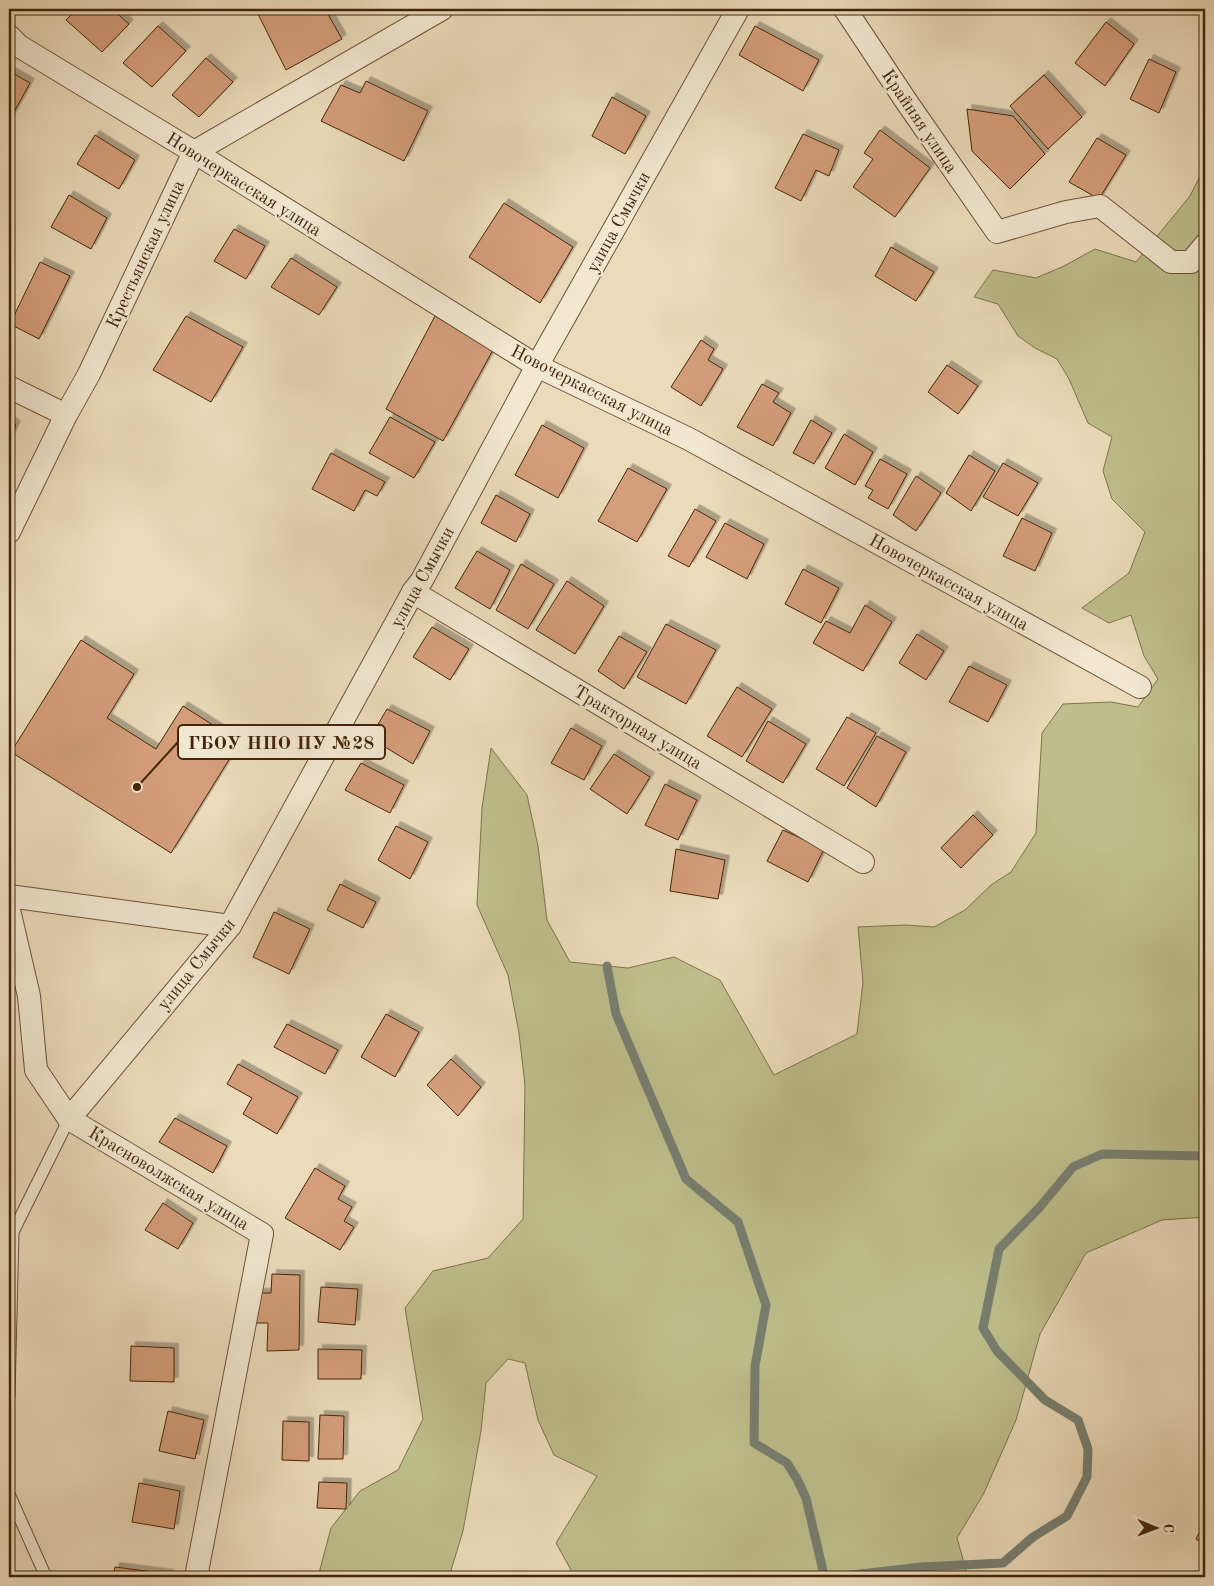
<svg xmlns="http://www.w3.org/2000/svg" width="1214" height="1586" font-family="'Old Standard TT',serif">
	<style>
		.green { fill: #bdbe8b; stroke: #80724b }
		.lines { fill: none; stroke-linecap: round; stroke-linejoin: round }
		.stream { stroke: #777f70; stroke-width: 9 }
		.building { fill: #d49e7a; stroke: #43250b; filter: url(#shadow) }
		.service-casing { stroke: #6d5237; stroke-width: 13 }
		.minor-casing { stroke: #6d5237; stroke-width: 24 }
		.service { stroke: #f2e8d2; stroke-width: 11 }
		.minor { stroke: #f2e8d2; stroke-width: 22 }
		.labels { text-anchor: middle; stroke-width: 4; stroke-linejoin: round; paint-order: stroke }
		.street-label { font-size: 18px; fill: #43250b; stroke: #f2e8d2 }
		.leader { fill: none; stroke: #43250b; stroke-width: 2 }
		.callout-dot { fill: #43250b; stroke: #f2e8d2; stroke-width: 2 }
		.callout { fill: #f2e8d2; stroke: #43250b; stroke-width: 2 }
		.callout-label { font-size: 19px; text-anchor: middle; font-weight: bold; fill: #43250b }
	</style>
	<defs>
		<filter id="shadow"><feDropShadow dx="4.5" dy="-4.5" stdDeviation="0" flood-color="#0004"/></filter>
	</defs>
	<rect width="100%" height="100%" fill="#ebdbba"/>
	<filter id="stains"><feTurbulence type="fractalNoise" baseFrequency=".004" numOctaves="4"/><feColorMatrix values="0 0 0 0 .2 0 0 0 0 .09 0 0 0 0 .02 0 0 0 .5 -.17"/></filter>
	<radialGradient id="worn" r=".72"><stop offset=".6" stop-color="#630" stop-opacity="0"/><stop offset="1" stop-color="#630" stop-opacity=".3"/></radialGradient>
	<path class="green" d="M1205,166V1217L1162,1220L1086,1253L1040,1334L1016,1420L984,1493L957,1538L968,1577H575L556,1543L597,1476L554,1455L538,1420L525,1363L508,1359L486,1383L481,1431L463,1531L449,1577H318L331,1528L360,1491L398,1470L423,1419L405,1308L433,1271L488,1258L523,1219L525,1085L519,1033L508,975L477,905L482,808L491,748L527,795L538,846L547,920L570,962L628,968L674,957L720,980L774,1075L857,1034L863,982L858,927L905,925L934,927L965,910L991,885L1011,872L1036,833L1042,733L1063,704L1111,702L1138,707L1158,679L1144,656L1131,615L1109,623L1082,608L1129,573L1145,532L1112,499L1103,471L1112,437L1088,423L1069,379L1057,359L1035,348L1018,336L998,304L974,297L993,270L1036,278L1064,266L1095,249L1136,262L1190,196Z"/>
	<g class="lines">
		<path class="stream" d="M607,966L616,1014L686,1179L738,1222L766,1305L755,1366L754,1443L787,1463L797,1479L806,1498L824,1575L844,1576L921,1567L1003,1563L1033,1537L1067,1516L1087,1477L1088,1449L1078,1420L1045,1400L997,1351L983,1328L999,1249L1039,1208L1073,1167L1102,1154L1205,1156"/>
	</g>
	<g class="building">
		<path d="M77,9H112L129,24L102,52L66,20Z"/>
		<path d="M259,9H325L342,39L286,70L256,10Z"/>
		<path d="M1106,22L1134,44L1105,86L1075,63Z"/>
		<path d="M158,26L186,51L152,87L123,63Z"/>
		<path d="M755,26L819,60L803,91L739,55Z"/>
		<path d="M206,58L233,82L199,117L172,95Z"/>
		<path d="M1149,59L1176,72L1159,113L1130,99Z"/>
		<path d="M9,71L30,83L9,121Z"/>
		<path d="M1044,75L1082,117L1048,149L1010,106Z"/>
		<path d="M366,81L428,111L404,161L321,121L341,85L360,93Z"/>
		<path d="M612,97L646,116L625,154L592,136Z"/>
		<path d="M967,109L1013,116L1045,154L1010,189L972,151Z"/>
		<path d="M880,130L930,168L895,217L853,187L873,159L864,153Z"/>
		<path d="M803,134L839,150L829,176L816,170L801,201L775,188Z"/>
		<path d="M95,135L135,160L119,189L77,164Z"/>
		<path d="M1097,138L1126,155L1099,199L1069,182Z"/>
		<path d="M69,195L107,218L91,249L51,227Z"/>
		<path d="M504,203L573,247L540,303L469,257Z"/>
		<path d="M234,229L265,246L246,279L214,261Z"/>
		<path d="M891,247L934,272L916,301L875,276Z"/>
		<path d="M291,258L337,287L319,315L271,287Z"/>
		<path d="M40,262L70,276L39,339L10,324Z"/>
		<path d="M186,316L243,347L211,402L153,370Z"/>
		<path d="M435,316L493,350L443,441L386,409Z"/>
		<path d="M701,340L714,349L708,360L723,369L701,406L671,387Z"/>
		<path d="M947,365L978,386L958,414L928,392Z"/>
		<path d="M762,384L779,393L773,402L791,413L773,446L737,427Z"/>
		<path d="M390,417L435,442L414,478L369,453Z"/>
		<path d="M811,420L832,433L814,464L793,453Z"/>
		<path d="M9,421L16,425L9,441Z"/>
		<path d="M542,425L584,448L558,498L515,475Z"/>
		<path d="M844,434L873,452L855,485L825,468Z"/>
		<path d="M331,453L385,482L377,496L365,490L354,511L312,489Z"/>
		<path d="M969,455L995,471L971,511L946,493Z"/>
		<path d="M880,459L907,474L888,509L868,498L873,490L865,486Z"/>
		<path d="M1003,463L1038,483L1018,516L983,497Z"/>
		<path d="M628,468L667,489L637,542L598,521Z"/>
		<path d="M916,476L941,493L916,531L893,515Z"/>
		<path d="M496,495L530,514L516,542L481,523Z"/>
		<path d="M695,509L716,521L689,567L668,556Z"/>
		<path d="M1022,518L1052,533L1035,571L1003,556Z"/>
		<path d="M725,523L764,544L747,579L706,557Z"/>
		<path d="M477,551L510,570L490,609L455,588Z"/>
		<path d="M521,564L554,584L528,629L496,610Z"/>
		<path d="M803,569L839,588L821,623L785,604Z"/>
		<path d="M567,581L604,606L575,654L536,630Z"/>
		<path d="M865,605L892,622L863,671L813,643L826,621L850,633Z"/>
		<path d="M666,624L716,650L686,704L637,677Z"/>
		<path d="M432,627L469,649L450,680L413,657Z"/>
		<path d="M917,634L944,651L926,680L899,663Z"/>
		<path d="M619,636L647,652L624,689L598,671Z"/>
		<path d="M81,640L134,674L107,718L156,749L183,706L240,742L171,853L11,752Z"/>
		<path d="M969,666L1007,685L988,722L949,702Z"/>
		<path d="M737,687L772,709L742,757L707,736Z"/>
		<path d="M387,709L430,731L413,764L370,738Z"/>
		<path d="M847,717L876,733L844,786L816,769Z"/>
		<path d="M768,721L806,744L783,783L746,761Z"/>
		<path d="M571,728L602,746L584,780L551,763Z"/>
		<path d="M877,736L906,752L876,807L847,788Z"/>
		<path d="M614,754L650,777L627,814L590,789Z"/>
		<path d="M361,763L404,785L390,813L345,790Z"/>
		<path d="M665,784L697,800L678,840L645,825Z"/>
		<path d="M973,815L993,835L961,868L941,848Z"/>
		<path d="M396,826L428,842L410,879L378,860Z"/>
		<path d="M783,830L824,849L808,882L767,861Z"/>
		<path d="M676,849L725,860L718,899L670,891Z"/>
		<path d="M340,884L376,902L363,928L327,910Z"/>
		<path d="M274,912L310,929L289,974L253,957Z"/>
		<path d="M386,1014L419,1032L395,1077L361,1057Z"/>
		<path d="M287,1024L338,1050L325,1074L274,1047Z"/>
		<path d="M451,1059L481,1087L458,1116L427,1085Z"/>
		<path d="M238,1064L298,1097L277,1134L243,1114L252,1098L227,1084Z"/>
		<path d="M175,1118L227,1146L213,1173L159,1142Z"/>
		<path d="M315,1168L345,1186L338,1199L352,1207L344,1221L354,1227L340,1250L285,1218Z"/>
		<path d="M163,1203L193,1223L178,1249L145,1230Z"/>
		<path d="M272,1274L300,1275L299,1350L267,1351L268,1323H252L254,1293H271Z"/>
		<path d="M321,1287L358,1289L355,1325L318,1322Z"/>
		<path d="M131,1346L174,1348V1382L130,1381Z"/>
		<path d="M318,1349L362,1350L361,1379H318Z"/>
		<path d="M168,1411L204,1420L195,1459L159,1451Z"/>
		<path d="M320,1415L344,1416L343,1459H318Z"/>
		<path d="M283,1421L309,1422V1461L282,1460Z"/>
		<path d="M319,1482L347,1483L346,1509L317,1508Z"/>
		<path d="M139,1483L180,1491L174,1529L132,1522Z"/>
		<path d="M1205,1521V1544L1196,1539Z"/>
		<path d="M115,1567L169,1574V1577H113Z"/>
	</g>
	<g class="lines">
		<defs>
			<g id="service">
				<path d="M9,1396L13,1232L69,1119"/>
				<path d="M9,1494L46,1577"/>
			</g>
			<g id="minor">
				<path d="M845,9L906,101L997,232L1066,212L1100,206L1171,262H1191L1205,245"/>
				<path d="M9,36L19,46L194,152L537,366L689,439L1140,687"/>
				<path d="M9,387L66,415"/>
				<path d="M9,532L66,415L89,374L194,152L442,9"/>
				<path d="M413,592L863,862"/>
				<path d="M9,896L230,926"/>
				<path d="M9,910L29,996L36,1070L69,1119L262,1234L196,1577"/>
				<path d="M69,1119L230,926L413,592L422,580L537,366L738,9"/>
			</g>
		</defs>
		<use href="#service" class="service-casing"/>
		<use href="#minor" class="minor-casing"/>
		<use href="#service" class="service"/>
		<use href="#minor" class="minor"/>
	</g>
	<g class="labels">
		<g class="street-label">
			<text transform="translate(920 121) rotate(56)" y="6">Крайняя улица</text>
			<text transform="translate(244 184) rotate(32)" y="6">Новочеркасская улица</text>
			<text transform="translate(618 222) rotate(-61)" y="6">улица Смычки</text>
			<text transform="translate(145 254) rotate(-65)" y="6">Крестьянская улица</text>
			<text transform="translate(592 390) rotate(27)" y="6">Новочеркасская улица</text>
			<text transform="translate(422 577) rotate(-61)" y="6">улица Смычки</text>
			<text transform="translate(949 582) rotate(29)" y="6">Новочеркасская улица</text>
			<text transform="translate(638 727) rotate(31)" y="6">Тракторная улица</text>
			<text transform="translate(196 964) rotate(-51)" y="6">улица Смычки</text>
			<text transform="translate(169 1178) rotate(31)" y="6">Красноволжская улица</text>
		</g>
	</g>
	<path class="leader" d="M137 787L178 742"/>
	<circle class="callout-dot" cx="137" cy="787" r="5"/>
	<rect class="callout" x="178" y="725" width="207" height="34" rx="5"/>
	<g class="callout-label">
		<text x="281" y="749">ГБОУ НПО ПУ №28</text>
	</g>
	<rect width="1214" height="1586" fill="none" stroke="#ebdbba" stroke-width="30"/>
	<rect x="10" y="10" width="1194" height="1566" fill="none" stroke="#43250b" stroke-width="2.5"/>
	<rect x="15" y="15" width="1184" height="1556" fill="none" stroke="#43250b"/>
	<g transform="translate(1156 1528) rotate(91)" stroke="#f2e8d2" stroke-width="4" paint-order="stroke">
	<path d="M0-4L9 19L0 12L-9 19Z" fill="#43250b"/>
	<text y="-8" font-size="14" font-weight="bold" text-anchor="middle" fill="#43250b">С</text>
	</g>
	<rect width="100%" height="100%" filter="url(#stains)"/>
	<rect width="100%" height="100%" fill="url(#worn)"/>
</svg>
